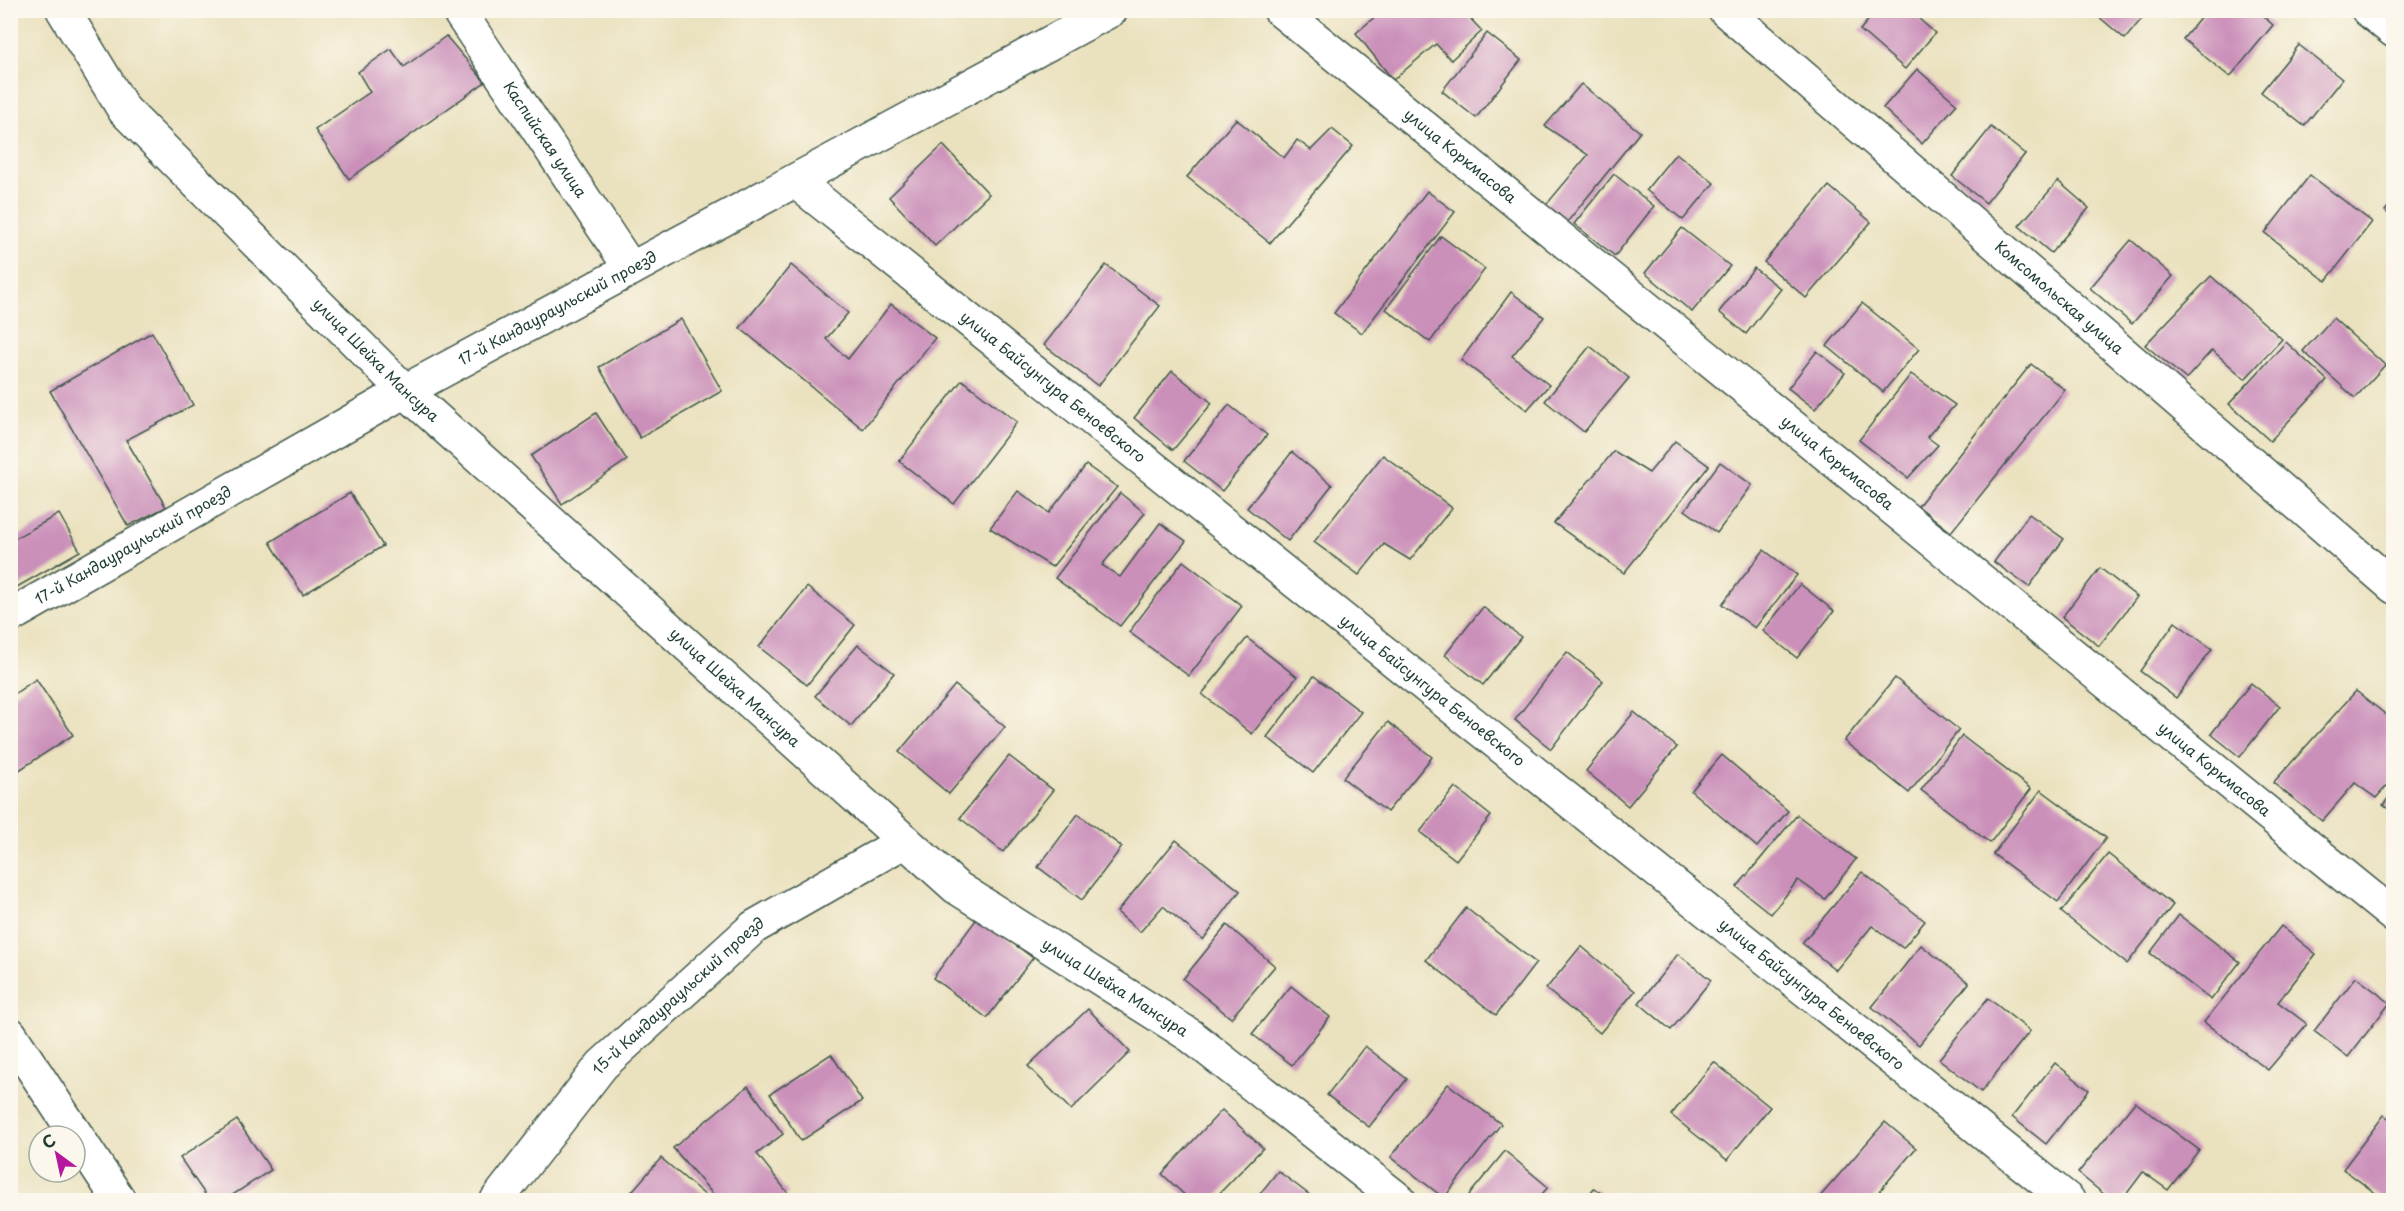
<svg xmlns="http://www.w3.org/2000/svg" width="2404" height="1211" font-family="'Playpen Sans',sans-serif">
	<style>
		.building { fill: #cb90ba }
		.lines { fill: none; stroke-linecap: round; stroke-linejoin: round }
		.minor-casing { stroke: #3d5649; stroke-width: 36 }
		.tertiary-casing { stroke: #3d5649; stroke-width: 36 }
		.minor { stroke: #fff; stroke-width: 33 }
		.tertiary { stroke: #fff; stroke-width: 33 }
		.labels { text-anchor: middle; stroke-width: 4.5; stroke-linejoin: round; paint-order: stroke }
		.street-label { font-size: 15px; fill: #1f3d34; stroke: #fbf7ec }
	</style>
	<rect width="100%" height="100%" fill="#fbf7ec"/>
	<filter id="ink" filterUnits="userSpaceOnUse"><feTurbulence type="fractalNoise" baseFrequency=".0167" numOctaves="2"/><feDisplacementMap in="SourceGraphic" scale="12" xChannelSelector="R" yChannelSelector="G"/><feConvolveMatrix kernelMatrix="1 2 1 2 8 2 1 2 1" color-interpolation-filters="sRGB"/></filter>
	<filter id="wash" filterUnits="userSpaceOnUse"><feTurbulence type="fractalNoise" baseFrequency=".008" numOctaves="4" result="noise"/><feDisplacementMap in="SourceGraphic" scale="24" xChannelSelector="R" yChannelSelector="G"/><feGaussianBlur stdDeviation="1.35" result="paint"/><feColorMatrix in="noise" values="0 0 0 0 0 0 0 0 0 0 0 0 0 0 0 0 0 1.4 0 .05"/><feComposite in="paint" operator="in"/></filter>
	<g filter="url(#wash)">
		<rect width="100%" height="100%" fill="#eae1be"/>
		<g id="blocks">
			<g class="building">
				<path d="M1383,10H1462L1482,31L1451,60L1436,44L1393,80L1356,33Z"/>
				<path d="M1877,10H1909L1935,33L1905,69L1860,30Z"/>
				<path d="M2091,10H2149L2125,39Z"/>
				<path d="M2207,10H2256L2273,25L2230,77L2183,39Z"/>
				<path d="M1487,33L1521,60L1476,118L1442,91Z"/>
				<path d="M446,36L485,82L349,179L315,130L370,92L358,72L391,49L404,67Z"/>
				<path d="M2299,45L2342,79L2304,126L2261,92Z"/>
				<path d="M1917,69L1957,104L1922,144L1883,108Z"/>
				<path d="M1581,84L1640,132L1564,226L1541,211L1588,155L1545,126Z"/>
				<path d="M1236,119L1284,158L1297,140L1311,150L1332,129L1353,146L1270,243L1187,177Z"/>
				<path d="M1991,127L2025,154L1986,203L1952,176Z"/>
				<path d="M943,145L989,194L935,246L889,197Z"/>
				<path d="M1676,153L1714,183L1683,220L1646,190Z"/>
				<path d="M1614,174L1654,206L1615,256L1574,224Z"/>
				<path d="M2310,175L2372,222L2326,281L2265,233Z"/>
				<path d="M2058,181L2089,208L2051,253L2019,226Z"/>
				<path d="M1829,186L1871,222L1806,298L1764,262Z"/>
				<path d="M1427,191L1455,212L1362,333L1334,313Z"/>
				<path d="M2394,200V218L2385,211Z"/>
				<path d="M1682,228L1730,266L1692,312L1645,273Z"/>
				<path d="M1441,236L1485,269L1430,342L1386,309Z"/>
				<path d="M2131,240L2173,276L2132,324L2090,288Z"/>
				<path d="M791,265L848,313L826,339L848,359L891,304L935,338L863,429L740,328Z"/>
				<path d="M1106,265L1160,306L1098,386L1044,345Z"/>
				<path d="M1754,268L1781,289L1746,334L1719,312Z"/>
				<path d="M2211,276L2282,339L2245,379L2212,350L2186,379L2145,345Z"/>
				<path d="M1511,292L1544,317L1512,356L1549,385L1527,410L1461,360Z"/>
				<path d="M1862,303L1919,349L1883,392L1827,346Z"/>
				<path d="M2333,318L2385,365L2355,398L2303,351Z"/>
				<path d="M681,319L722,391L640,438L599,367Z"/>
				<path d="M152,332L193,405L126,440L166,507L128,526L50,391Z"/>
				<path d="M2286,342L2327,380L2270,441L2229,404Z"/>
				<path d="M1590,346L1629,378L1584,432L1545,401Z"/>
				<path d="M1817,351L1845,373L1815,409L1788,388Z"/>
				<path d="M2031,364L2065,390L1951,532L1918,506Z"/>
				<path d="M1172,371L1212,403L1173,450L1134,418Z"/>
				<path d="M1911,374L1955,405L1927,437L1938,445L1908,478L1859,440Z"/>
				<path d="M962,380L1017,422L954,504L899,461Z"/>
				<path d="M1229,405L1267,435L1222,491L1184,461Z"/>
				<path d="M596,413L627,460L562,504L531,456Z"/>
				<path d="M1675,441L1709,466L1624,573L1554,523L1614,451L1649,473Z"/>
				<path d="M1292,452L1332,485L1288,541L1247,508Z"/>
				<path d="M1383,455L1452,508L1410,560L1384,544L1359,575L1314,542Z"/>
				<path d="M1720,462L1752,485L1717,533L1685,510Z"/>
				<path d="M1086,465L1117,487L1052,567L990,528L1018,491L1049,513Z"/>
				<path d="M350,493L383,546L303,595L270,542Z"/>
				<path d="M1120,493L1145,513L1102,565L1120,577L1160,523L1186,541L1120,626L1055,578Z"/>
				<path d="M59,514L80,551L10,591V541Z"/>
				<path d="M2029,514L2064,539L2029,587L1994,562Z"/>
				<path d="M1764,550L1797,575L1755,628L1722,604Z"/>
				<path d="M1183,561L1242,606L1189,676L1129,632Z"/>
				<path d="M2100,568L2137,597L2099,646L2062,617Z"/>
				<path d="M1800,584L1834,611L1797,658L1763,631Z"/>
				<path d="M807,587L855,625L807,685L759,647Z"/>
				<path d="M1483,607L1521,637L1483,685L1445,655Z"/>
				<path d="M2175,622L2212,649L2176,698L2140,671Z"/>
				<path d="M1247,638L1297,677L1252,734L1202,694Z"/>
				<path d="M858,645L894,673L851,726L815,696Z"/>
				<path d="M1567,652L1603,681L1551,749L1515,720Z"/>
				<path d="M1314,676L1361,712L1313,773L1267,737Z"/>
				<path d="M1895,678L1959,730L1909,793L1844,741Z"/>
				<path d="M36,679L73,735L10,776V697Z"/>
				<path d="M2251,683L2280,706L2240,757L2211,734Z"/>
				<path d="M955,685L1005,727L949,794L899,752Z"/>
				<path d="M2356,691L2394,721V778L2376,798L2355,783L2322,821L2273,783Z"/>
				<path d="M1634,712L1677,747L1628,806L1586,771Z"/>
				<path d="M1388,722L1432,757L1387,812L1343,778Z"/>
				<path d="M1962,736L2031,789L1990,843L1921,790Z"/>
				<path d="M1722,755L1788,811L1757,847L1691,791Z"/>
				<path d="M1009,756L1053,790L1003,852L960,818Z"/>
				<path d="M1455,787L1491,816L1456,860L1420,832Z"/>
				<path d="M2041,790L2106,838L2058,902L1993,854Z"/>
				<path d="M2394,791V813L2383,805Z"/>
				<path d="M1078,814L1122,847L1082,900L1038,867Z"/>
				<path d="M1797,815L1856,859L1825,899L1798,880L1771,914L1737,887Z"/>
				<path d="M1176,840L1240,891L1203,940L1163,906L1140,932L1117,912Z"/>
				<path d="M2108,854L2173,905L2127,964L2061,912Z"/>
				<path d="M1862,872L1925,921L1903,948L1872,926L1836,970L1802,943Z"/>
				<path d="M1466,908L1536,963L1496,1015L1426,960Z"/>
				<path d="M2179,915L2240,962L2211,1000L2150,953Z"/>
				<path d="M978,917L1033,958L987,1018L933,978Z"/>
				<path d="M1227,925L1275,966L1231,1018L1183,979Z"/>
				<path d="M2281,926L2316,954L2278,1002L2307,1024L2268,1070L2204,1022Z"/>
				<path d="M1921,945L1969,983L1919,1045L1872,1007Z"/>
				<path d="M1581,946L1635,991L1600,1033L1546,989Z"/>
				<path d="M1678,954L1711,980L1671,1030L1639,1003Z"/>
				<path d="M2356,977L2390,1003L2348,1057L2314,1031Z"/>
				<path d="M1291,986L1330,1017L1292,1065L1252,1034Z"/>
				<path d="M1988,998L2030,1031L1981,1092L1939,1059Z"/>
				<path d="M1088,1009L1130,1052L1071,1110L1028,1066Z"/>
				<path d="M1365,1046L1407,1079L1369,1127L1327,1095Z"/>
				<path d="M831,1054L862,1101L801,1141L770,1094Z"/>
				<path d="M1714,1062L1770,1107L1727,1160L1671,1115Z"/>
				<path d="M2055,1063L2089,1090L2046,1144L2012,1117Z"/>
				<path d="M1448,1084L1501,1124L1444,1198L1391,1157Z"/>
				<path d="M748,1086L783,1134L757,1154L788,1193L779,1200H718L673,1148Z"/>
				<path d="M2135,1102L2199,1150L2168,1190L2143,1172L2122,1200H2111L2078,1173Z"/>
				<path d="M1222,1110L1263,1148L1213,1200H1190L1162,1174Z"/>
				<path d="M2384,1115L2394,1122V1200H2385L2343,1169Z"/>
				<path d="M237,1120L271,1170L225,1200H209L180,1158Z"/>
				<path d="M1885,1122L1916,1148L1872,1200H1817Z"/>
				<path d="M1505,1151L1548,1187L1537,1200H1465Z"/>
				<path d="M661,1158L706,1196L702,1200H632L627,1197Z"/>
				<path d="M1278,1171L1315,1199L1314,1200H1255Z"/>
				<path d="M1594,1188L1610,1200H1585Z"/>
			</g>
		</g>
	</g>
	<g filter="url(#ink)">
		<use href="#blocks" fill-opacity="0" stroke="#3d5649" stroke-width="1.5"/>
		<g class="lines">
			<defs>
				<g id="minor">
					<path id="s1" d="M63,10L124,110L405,391L956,887L1191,1036L1399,1200"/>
					<path id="s2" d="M458,10L631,269"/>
					<path id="s3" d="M1280,10L2394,916"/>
					<path id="s4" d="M1725,10L2394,587"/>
					<path d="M2368,10L2394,31"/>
					<path id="s5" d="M795,181L2068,1200"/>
					<path id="s6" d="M10,616L405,391L1111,10"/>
					<path id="s7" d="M497,1200L602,1065L754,927L905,841"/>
				</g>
				<path id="tertiary" d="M10,1034L119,1200"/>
			</defs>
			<use href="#minor" class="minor-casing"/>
			<use href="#tertiary" class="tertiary-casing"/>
			<use href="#minor" class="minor"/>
			<use href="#tertiary" class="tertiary"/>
		</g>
	</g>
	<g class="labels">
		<g class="street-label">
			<text dy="5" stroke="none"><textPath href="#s2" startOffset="156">Каспийская улица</textPath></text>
			<text dy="5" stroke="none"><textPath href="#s3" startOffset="232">улица Коркмасова</textPath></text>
			<text dy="5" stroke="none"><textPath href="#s4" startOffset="441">Комсомольская улица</textPath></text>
			<text dy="5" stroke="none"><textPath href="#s6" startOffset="628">17-й Кандаураульский проезд</textPath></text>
			<text dy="5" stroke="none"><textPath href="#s1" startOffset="472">улица Шейха Мансура</textPath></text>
			<text dy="5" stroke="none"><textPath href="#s5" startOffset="330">улица Байсунгура Беноевского</textPath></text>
			<text dy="5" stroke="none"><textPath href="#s3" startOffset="718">улица Коркмасова</textPath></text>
			<text dy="5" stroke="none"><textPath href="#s6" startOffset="142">17-й Кандаураульский проезд</textPath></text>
			<text dy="5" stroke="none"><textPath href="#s1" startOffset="958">улица Шейха Мансура</textPath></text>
			<text dy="5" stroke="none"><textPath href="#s5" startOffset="816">улица Байсунгура Беноевского</textPath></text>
			<text dy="5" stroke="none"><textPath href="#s3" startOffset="1204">улица Коркмасова</textPath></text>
			<text dy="5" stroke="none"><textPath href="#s1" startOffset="1444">улица Шейха Мансура</textPath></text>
			<text dy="5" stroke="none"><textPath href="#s5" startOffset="1302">улица Байсунгура Беноевского</textPath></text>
			<text dy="5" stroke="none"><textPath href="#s7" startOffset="274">15-й Кандаураульский проезд</textPath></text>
		</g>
	</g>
	<rect width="2404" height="1211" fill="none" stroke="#fbf7ec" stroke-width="36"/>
	<g transform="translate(57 1154) rotate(327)"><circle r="28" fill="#fbf7ec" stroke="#a3ada2" stroke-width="1.5"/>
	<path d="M0-4.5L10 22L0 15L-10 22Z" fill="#b5179e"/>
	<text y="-9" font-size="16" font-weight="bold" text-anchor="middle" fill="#1f3d34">С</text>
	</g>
</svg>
